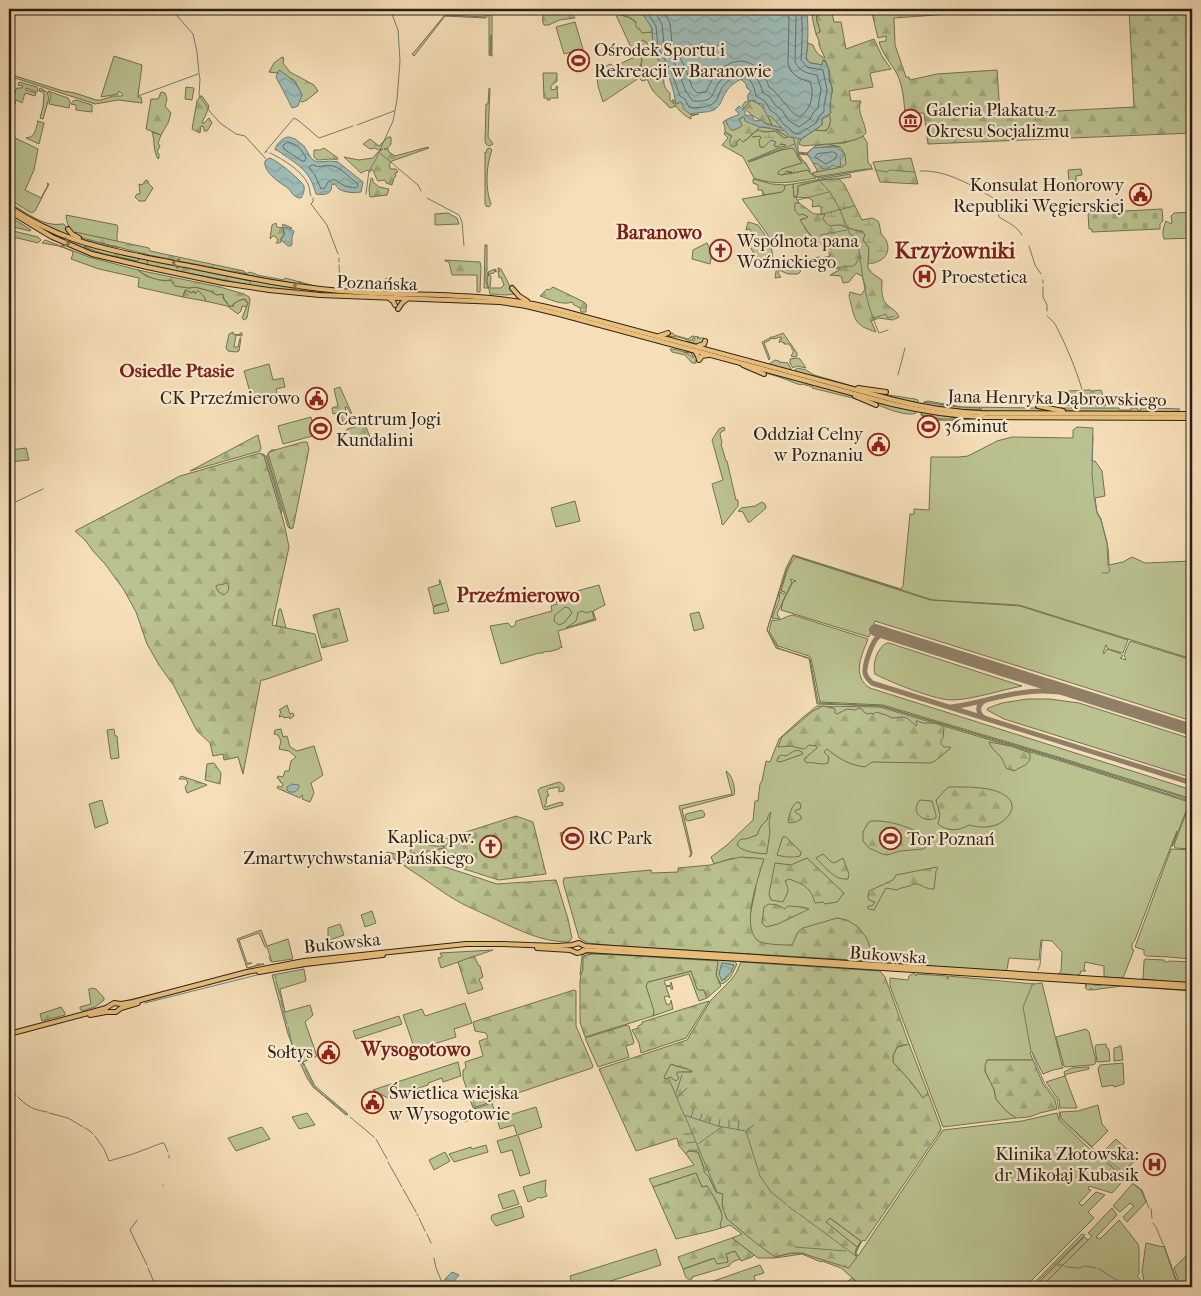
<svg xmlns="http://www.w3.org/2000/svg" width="1201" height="1296" font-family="'IM FELL French Canon',serif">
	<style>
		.green { fill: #bac290; stroke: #727154; fill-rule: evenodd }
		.forest { fill: url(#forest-firs); stroke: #727154; fill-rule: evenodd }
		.wetland { fill: url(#wetland-marsh); stroke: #727154 }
		.cemetery { fill: url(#cemetery-stones); stroke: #727154 }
		.water { fill: url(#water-waves); stroke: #6f7d77 }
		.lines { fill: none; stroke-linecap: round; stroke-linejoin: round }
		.shore { stroke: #646e67; stroke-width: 1 }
		.stream { stroke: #6f7d77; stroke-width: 1 }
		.taxiway { stroke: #908068; stroke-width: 5 }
		.runway { stroke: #908068; stroke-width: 12 }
		.major-casing { stroke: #292018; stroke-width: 6 }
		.major { stroke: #ebc07c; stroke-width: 4 }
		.oneway { stroke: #8a704a }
		.labels { text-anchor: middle; stroke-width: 4.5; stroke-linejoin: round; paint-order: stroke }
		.poi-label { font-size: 18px; fill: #292018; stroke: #f9ead1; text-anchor: start }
		.street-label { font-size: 18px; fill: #292018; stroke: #f9ead1 }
		.neighbourhood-label { font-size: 19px; font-weight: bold; fill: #7a1f14; stroke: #f9ead1 }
		.quarter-label { font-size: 20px; font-weight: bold; fill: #7a1f14; stroke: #f9ead1 }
		.district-label { font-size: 22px; font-weight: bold; fill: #7a1f14; stroke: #f9ead1 }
	</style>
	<defs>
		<pattern id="forest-firs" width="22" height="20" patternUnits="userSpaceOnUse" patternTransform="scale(1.25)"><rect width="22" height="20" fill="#bac290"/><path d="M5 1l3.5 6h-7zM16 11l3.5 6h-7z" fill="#a0a67b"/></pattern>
		<pattern id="wetland-marsh" width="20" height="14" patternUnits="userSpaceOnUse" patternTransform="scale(1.25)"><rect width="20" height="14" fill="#bac290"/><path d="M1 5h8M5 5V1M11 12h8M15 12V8" fill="none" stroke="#a0a67b"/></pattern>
		<pattern id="cemetery-stones" width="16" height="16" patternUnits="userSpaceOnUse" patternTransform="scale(1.25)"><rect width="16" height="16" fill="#bac290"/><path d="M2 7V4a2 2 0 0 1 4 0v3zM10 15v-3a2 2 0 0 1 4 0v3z" fill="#a0a67b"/></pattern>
		<pattern id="water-waves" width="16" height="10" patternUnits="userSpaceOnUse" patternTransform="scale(1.25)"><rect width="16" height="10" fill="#9ebbb6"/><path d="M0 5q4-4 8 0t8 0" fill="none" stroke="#88a09c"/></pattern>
	</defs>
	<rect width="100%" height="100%" fill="#f6dfb8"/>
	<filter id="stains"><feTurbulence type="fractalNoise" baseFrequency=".004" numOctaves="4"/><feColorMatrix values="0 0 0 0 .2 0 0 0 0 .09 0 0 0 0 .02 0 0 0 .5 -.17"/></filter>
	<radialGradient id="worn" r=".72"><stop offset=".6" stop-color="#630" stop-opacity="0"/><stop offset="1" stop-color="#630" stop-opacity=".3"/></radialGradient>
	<g class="green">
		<path d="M485,9H487V17L486,18L445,16L414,56L412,54L415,51L444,16L448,15L485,17Z"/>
		<path d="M489,9H492V56H491V35L490,56L489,55Z"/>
		<path d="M810,9H814C818,13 816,15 817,21C817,24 820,27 820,30L819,33L816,34L812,17L814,15L812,16Z"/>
		<path d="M615,13L630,18L647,32H652L653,44L649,45L643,40L638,54L641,57L642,61L640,66L646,80L642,81L639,78L603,102L598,86L596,70L611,64L613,67L635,57V56Z"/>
		<path d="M575,22L583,49L564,54L556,27Z"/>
		<path d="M114,56L142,65L138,96V97H141L142,103L118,100L95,104L9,76V74L63,91L75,93L96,100H101L113,96H122L123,95L119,91L118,94L101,97Z"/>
		<path d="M19,82L37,87L38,89L37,92L26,88V90L36,93L35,96L25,93L22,103L16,100L14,108L11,106L16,89L17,88H22L23,86L18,85Z"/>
		<path d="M186,87L194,88L192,100L185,99Z"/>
		<path d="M40,88L47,92L49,98L43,119L40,118L43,107L44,94L43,93V91H41V92L39,91Z"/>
		<path d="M489,88L490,89L488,137L493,144L489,146L486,144L485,141L486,104H488Z"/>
		<path d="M48,91L68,98L70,102L69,108L49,104L51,96Z"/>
		<path d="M76,100L92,105V112L76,110V105L71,104L73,101Z"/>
		<path d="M672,100H674L676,104L681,102L691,115L699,114L691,116V119C683,115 676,108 672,100Z"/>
		<path d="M829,115C833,119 830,124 828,129L823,131L815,130L821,125L822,119Z"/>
		<path d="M37,121L44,123L39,144L26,138C35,137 35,131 38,122Z"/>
		<path d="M152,132L161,135L158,143L160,146L157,152L159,154V158L158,159C153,151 155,141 152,132Z"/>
		<path d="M725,132L737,141L740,139L743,142L751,135L753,137L759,136L761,138L759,141L761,147H764L771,140L777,142L774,145L781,144L787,145L749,161V162L781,150L793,147L799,159L802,163L782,169V175L807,170L816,178C793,182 776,186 754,178L743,157L722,145L728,138L724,134Z"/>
		<path d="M9,135L38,149L34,170L25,190L41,198L48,185L47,183L49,184L35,211L32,213L28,211L9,199Z"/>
		<path d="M863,136L867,142L868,163L871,165L872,169L818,178L812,173L821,171L840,147L827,144L844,143Z"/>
		<path d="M490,148L492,150C486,166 485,188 491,204L489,207L487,206V207L485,204V152L486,153L487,149Z"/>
		<path d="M1081,169L1082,175L1076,176V182H1069L1068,170Z"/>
		<path d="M793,184L794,197H796L799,203H797L803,214L808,217V218L801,219L806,230L814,239L774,245L767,234L742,199L782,192L784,190L785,185Z"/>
		<path d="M9,202C20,209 39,223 52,224C56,225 60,224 64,224L72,236C50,229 29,217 9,204Z"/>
		<path d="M9,208L73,240L240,277L339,292V295L267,288L219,280L98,254L62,240L9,210Z"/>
		<path d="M1192,212V238L1164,239C1162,233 1163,227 1166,221L1171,224L1172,223L1171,216L1174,213Z"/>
		<path d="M448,213L457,218L459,224L435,225V214Z"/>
		<path d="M66,215L117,225C119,229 117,230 117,235C116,239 119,244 119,248C99,243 67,242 66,215Z"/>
		<path d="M45,240L89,257L138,270L146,276L164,281L171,280L175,286L189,288L195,287L210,291L217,295L223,294V298L229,306H234L233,304L240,300L245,299V301L248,302L247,307L242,306L241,311L238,314L227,306L205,301V298L193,291L192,293L185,290L183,297L138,287L139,278L99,269L71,259L73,254L72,251L59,246L42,243Z"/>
		<path d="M707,243L712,253L710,264L692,259L693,250Z"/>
		<path d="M820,257V262L824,264L821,267L817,266L814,264L812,266H806L804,265L803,268H800L799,270L801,271L798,274H788L779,270L778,273L781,277L775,278L777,265L785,262Z"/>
		<path d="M498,268L501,269L514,294C505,296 498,294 490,294L487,281L488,272L489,276L488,272L495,269L496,270V272L495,270L494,273L489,274L491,277L490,288H501L504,285L501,277L499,278L498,271H500L498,270Z"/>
		<path d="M249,272L256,274L257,275L284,280L285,278L319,287L274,280L243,274L248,273Z"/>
		<path d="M233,332V334L240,335V333H242V336L236,335L234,347H238L240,338H241L239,351L236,352L228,351L226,348L229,334Z"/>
		<path d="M672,333L674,334V335L688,339L692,336L699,337L697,338H704V340L703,343L699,345L686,341L693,343L695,338H693L692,341L678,337L664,336Z"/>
		<path d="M783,333L797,353V356L794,357L791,356L794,351L792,350V348L789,344H784V342L783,343L781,341L779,343L780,339H782L781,337L773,339L772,338L770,339V340L764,343L770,358L769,360L762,342L768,339L771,337H773Z"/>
		<path d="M670,349C678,349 688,353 694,358L691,353L684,352C693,352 694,352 698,361L696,360V363H692L685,355L672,352Z"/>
		<path d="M798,358L800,359L806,368L797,366L793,368L790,363V359Z"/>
		<path d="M775,360L779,361V362L788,363L792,371L769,364Z"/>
		<path d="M269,364L273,380L283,378L285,387L276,389L278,398L272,400V398L258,401L253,403L244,371Z"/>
		<path d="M759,365L878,397L953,412L1192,415V417L992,416L948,413L898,404L759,367Z"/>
		<path d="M747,367L843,393L869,402L812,388L813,387L802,384L801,385C794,383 788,380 782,378C770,374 758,371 747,367Z"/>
		<path d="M797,368L806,370L814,375L859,388L800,373L795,370Z"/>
		<path d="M866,398L917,411L916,413C907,418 875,405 866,398Z"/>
		<path d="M928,401L962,407L1035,408L1051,411L1035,412L976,411L923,405L924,402Z"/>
		<path d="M1045,408H1119V410H1131V408H1137L1138,410H1141V408H1151L1152,410H1156L1157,408L1180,409L1178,411L1175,412L1075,411Z"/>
		<path d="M921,412L938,415L983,418C970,419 930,424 921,415Z"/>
		<path d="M311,417L316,435L283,444L278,426Z"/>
		<path d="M724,427L725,430L721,432L720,434L722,443L721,444L726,461H727L736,500H738V506L723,525L721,523L722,522L712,484L723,480L712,440L719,429Z"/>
		<path d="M1077,427L1093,428L1092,461H1095L1102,471L1105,496L1095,498L1097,512L1101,519L1108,548L1109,565L1123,562L1132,557L1145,563L1192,561V659L1019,605L933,600L795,556L793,557L787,569L767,630L778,648L810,659L818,701L819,703L882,706L1058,758L1189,799L1190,801L1172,847L1177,831L1157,882L1135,940L1132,944V949L1134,950L1123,978L1104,977V966L1085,962L1084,970L1086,971H1081L1080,974L1076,976V975L1075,976L1068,974H1058L1061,971L1062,952L1052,941L1041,940L1039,960L1009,958L1007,969L1005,971L883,963L881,962L882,964L874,961H869L865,962L751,955L749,953H742L756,887L733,858L714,864L711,857L727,845L753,820L755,801H758L760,784L762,781L766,761L770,762L779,739L802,718L817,706L880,707L1064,762L1189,802V801L1058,759L881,706L817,704L809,658L776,648L767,630L786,568L793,555L901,589L903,586L910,514H914V509L929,510L931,457H959L968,456L997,441L1012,437L1073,438V430Z"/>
		<path d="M26,448L29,460L9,462V450Z"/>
		<path d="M275,450L290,528H293H289L288,527L267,456C269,452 270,449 275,450Z"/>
		<path d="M261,454H263L266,456L282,511L281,514L264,456Z"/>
		<path d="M575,501L580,521L556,527L551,508Z"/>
		<path d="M762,502L765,504L766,508L750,522H748L743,512L738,511L741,508L755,506Z"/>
		<path d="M796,557L930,600L1020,606L1128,640L1123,653L1108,649L1106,645L1103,653L1104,654L1106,650L1108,649L1121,654L1123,656L1120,658L1126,660L1124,655L1130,641L1192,660V721L875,621L869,637L781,610L783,601L793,582L796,581L790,579L792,582L777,614L780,619L772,618L779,600L780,592L784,594L785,592L781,591C785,579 787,565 796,557Z"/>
		<path d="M439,580H440L449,611L434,614L433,607L445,603L433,606L428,588L440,584Z"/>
		<path d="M599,585L605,605L593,611L596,620L558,631L562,648L560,647L559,649L548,652L546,651L543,653H539L501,664L490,626L508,623L509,624L511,627L515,626L516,621L552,611L551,606L557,604L555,597Z"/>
		<path d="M279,609H281L286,628L276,626Z"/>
		<path d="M699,612L704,628L694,631L690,614Z"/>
		<path d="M793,615L868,639C862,655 851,676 870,688L1192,790V801L1189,798L1058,757L883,705L820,702L811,658L809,656L778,646L769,631L772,620C780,622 785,616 793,615Z"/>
		<path d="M887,643H889L1022,686C1001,690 975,699 953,700C937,701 890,682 875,674C872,665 877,647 887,643Z"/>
		<path d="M1027,699H1049L1079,703L1192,739V778L1004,719L987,710L988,708L1002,703Z"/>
		<path d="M287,705L290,714L293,713L294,716L290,719L289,717L284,718L283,716L279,717L281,711L279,710Z"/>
		<path d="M114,729L115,736H117L119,758L111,759L107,730Z"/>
		<path d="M281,729L283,737L287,736L290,747L297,751L314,746L323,775L311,783L314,793L310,802L302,799L303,796L302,795L300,798L277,788L278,786L282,787L283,784L280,782V780L277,778L278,776L283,777L285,771H289L291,761L296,757L289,751L279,749L281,741L278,735L274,734L275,730Z"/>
		<path d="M726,771C732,774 736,789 734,795L682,809L692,853L691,856L689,857L691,854L679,806L732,794Z"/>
		<path d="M559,782C563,783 565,787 564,791L559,792V787L548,789L547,791L549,796H547L546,804L544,806L545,807L561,802L563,803V805L545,810L543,808L538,790L540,788Z"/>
		<path d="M102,800L108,823L95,828L89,804Z"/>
		<path d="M1190,803H1192V849L1175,848L1174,845Z"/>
		<path d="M702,810L705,814L704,817L688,821L686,820L685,816L686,814Z"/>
		<path d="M574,829L575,835L579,834V832L582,831L583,843L564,846L560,833Z"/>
		<path d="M1171,849L1192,850V959L1168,957L1167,956V957L1146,956L1144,954V950L1135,947Z"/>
		<path d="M372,911L376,923L365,927L361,915Z"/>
		<path d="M340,924L344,935L324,942L328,936V928Z"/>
		<path d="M261,930L267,946L288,939L293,959L272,962L267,947H265L259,933L239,940L247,963H252L246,965L247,967L249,968L257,965V964H264L247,968L237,939Z"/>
		<path d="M493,950L441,968L438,958L442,957L440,953Z"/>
		<path d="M585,953L734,961L737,964C733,972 730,982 721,984L716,975L718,962L709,960L593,954L584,956L583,970L580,975L582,956ZM722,963L734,965L731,972L724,980L719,974Z"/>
		<path d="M1145,959L1164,960L1165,962H1168L1169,961L1192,962V984L1143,979L1144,961Z"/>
		<path d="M304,969L306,981L280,989L285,1012L310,1005L313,1015L305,1022L317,1056L303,1062L315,1086L348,1114L346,1115L313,1087L307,1078L293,1047L288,1034L272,975Z"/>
		<path d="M691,971L701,990L703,989L704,991L707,998L699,1001L689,974L664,981L666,986L671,985V982L673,989H671L670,986L666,987L670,998L668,996L664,997L667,1005L671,1003V1000L673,1009L653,1016L654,1014L646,986V984L648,982Z"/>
		<path d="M912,974H915L916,976L917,974L947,976V979H948V976L1034,984L1042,983L1063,1068L1053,1070L1043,1074L1032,1052L1030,1053L1033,1060H987L985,1071L994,1089L996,1099L1003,1107L1016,1118L943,1127L890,986V978L908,980L909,976Z"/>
		<path d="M1088,983L1094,984V985H1101L1103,984L1192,990V991L1122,986L1092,990L1091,988V990C1088,990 1086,990 1085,987L1087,986L1085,985Z"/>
		<path d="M91,988L96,989L104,998V1000L95,1007L82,1011L80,1009V1007L91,1004L89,993L90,992L88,990Z"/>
		<path d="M465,1003L472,1023L454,1029L456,1037L415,1050L403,1015L422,1009L425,1016Z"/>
		<path d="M399,1016L402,1024L356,1039L353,1031Z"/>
		<path d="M1086,1029L1089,1032L1096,1061L1095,1064L1092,1065L1065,1067L1064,1066L1056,1037Z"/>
		<path d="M909,1044L928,1093L923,1098L910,1081L893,1062V1056L897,1047Z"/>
		<path d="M1106,1044L1107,1048L1109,1049L1110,1061L1097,1062L1095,1047L1096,1045Z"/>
		<path d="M1119,1046H1121L1123,1060L1114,1061V1048L1119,1047Z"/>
		<path d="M458,1062L461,1076L443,1082L442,1078L428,1083V1085L388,1098L373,1090Z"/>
		<path d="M1123,1063L1124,1084L1114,1087L1113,1085L1102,1087L1098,1069L1100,1065Z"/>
		<path d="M671,1064C678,1068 685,1067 692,1071V1072H681L678,1080L675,1081L670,1077L667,1079L664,1078L663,1077L665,1072Z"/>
		<path d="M1089,1067V1069L1067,1074L1065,1076L1077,1108H1060L1059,1100L1046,1082L1065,1076L1064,1072L1072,1068Z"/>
		<path d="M1098,1105L1102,1124L1108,1131L1092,1147L1061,1118L1060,1112L1078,1111Z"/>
		<path d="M536,1107L542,1127L518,1135L530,1173L520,1176L512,1150L501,1153L497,1141L517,1135L514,1125L500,1129L497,1119Z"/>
		<path d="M307,1113L315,1125L299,1129L292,1117Z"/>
		<path d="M1057,1113L1059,1120L1095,1154L1104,1160L1124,1178V1180L1112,1193L1089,1186L1088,1189L1091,1190L1079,1203L1082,1206L1096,1192L1105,1195L1088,1212L1094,1218L1025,1287H863L841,1268L822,1261L821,1262L802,1254L775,1258H758L732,1238L742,1234L730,1225L721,1228C719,1222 722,1217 721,1212C719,1205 711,1192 707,1186L702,1187L696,1173L653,1187L649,1179L694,1165L686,1154L688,1151L698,1152L706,1174L709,1177L716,1192L723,1194L724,1196L722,1200L775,1257L791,1253H801L824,1259L855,1253L860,1244L856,1253L858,1256L943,1130L1022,1121Z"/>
		<path d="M262,1127L270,1139L236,1151L228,1138Z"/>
		<path d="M1116,1139L1137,1159L1129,1166L1136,1174L1130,1179L1107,1159L1100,1155Z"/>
		<path d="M486,1145L488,1152L454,1162L449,1154L471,1147L472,1149Z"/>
		<path d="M445,1152L450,1161L434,1170L429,1160Z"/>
		<path d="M546,1180L545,1191L547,1196L541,1198L538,1197L536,1199L528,1202L523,1187Z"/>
		<path d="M1134,1182L1133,1184L1141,1190L1146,1202L1127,1222L1123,1217L1134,1206L1130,1203L1120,1212L1113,1206Z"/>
		<path d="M514,1190L519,1204L503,1209L498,1195Z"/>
		<path d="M521,1206L524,1217L496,1226L491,1219L492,1215Z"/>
		<path d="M1112,1208L1117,1215L1096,1237L1100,1239L1119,1220L1138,1244L1139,1249V1274L1137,1276L1140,1279L1142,1287H1041L1092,1236L1088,1233Z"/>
		<path d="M830,1218L862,1242L857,1247L825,1222Z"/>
		<path d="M1082,1234L1085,1235L1032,1287H1030Z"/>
		<path d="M1146,1243L1163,1247L1164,1246L1178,1287H1145L1142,1271Z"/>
		<path d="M656,1249L661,1265L592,1287H573L570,1276Z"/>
		<path d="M1192,1250V1287H1181L1174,1268Z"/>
		<path d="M735,1251L740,1259L732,1262L729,1266L692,1277V1279C685,1281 685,1274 683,1269L715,1258L728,1262L726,1254Z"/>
		<path d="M760,1265L764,1273L754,1276L756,1283L745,1287H696Z"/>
	</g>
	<g class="forest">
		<path d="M547,9H569L575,18L559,20L549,25H544C541,20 543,12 547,9Z"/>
		<path d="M612,9C619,9 626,8 633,9C642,10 652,24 652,32L642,33L641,31L636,27V22L631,18L615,13Z"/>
		<path d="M814,9H831L834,22H841L846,49L874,39L882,56L891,69L870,73L873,87L849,91L851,101H861C856,111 865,121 866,133C857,145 817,144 803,146L799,144L801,139L815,130L826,131C830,127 832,119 829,115L831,112C828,105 831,99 832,92C833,87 830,84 829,79C829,78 830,77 830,75C830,70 827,64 823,60L822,65L810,63L806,58L808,43L813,45C815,51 819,56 825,58L819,45V41L816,34L820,32V30L816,18L818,16L816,11Z"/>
		<path d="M871,9H949V14L894,18L895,45L906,77H909L910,80L937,74L997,70L1000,114L1134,107L1129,9H1192V133L928,144L924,113L905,114C904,101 903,86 897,74C891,63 883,55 879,42L886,41V36L878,38Z"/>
		<path d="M643,40L649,45L653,44V48L660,63L659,65V68C668,77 659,85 670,93V100L676,106L670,108C665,102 658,97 653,91C648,83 645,73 641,65C644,56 639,58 637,51L639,49V43Z"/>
		<path d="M282,57L284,58L283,63L290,72L314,85L318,91L307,100L302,102L299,100L302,95L295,81L279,71L277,73L269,72L274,63Z"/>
		<path d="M543,73H557V81L551,86V90L556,89V86L558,87L557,90L558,98H550V100H547L548,98H544Z"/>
		<path d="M161,92L165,93L167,99L165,106L171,113L168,123L161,135L146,129L151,99H158Z"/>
		<path d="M200,96H202L209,106L205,117L204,118L202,123H204L209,118L212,123L207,131H204V127L201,126L200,133L192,129L197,101Z"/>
		<path d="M751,100L759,104L764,109L772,125C760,121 751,116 742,106L745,102Z"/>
		<path d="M744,117L745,120L760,127L775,129L789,137L784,138L775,131L764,132L758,130L743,142L740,139L737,141V145L733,147L730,145V139L732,136L725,132V127L723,122L726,120L727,124L734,130L742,125L739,119Z"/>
		<path d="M388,137H391V144L388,148L384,149H388L389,152L395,156L428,147L429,148L392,161L389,165L391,169H396L398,172L395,173L396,176L394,178L392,185L386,183L385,180L378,181C375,177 375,173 372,169L370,172L367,170L361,173L344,157L359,160L373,158L377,153L383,149L378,150L375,148L370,149L363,144L370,139L379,146Z"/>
		<path d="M324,148L338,158L337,160C330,158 325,160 317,160L314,157V150H320Z"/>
		<path d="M911,158L918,184L880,182L873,162Z"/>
		<path d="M850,174L851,177L832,180H821L798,186V193L796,197H794L793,184Z"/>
		<path d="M371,178L373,179V182L379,187L389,189L387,195L370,197L369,190Z"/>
		<path d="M753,179L772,184L785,185L784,190L782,192L763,195L762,190H758V185L753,183Z"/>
		<path d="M146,180L148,181L149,184L153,188L145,201H139L135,197L137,194H140L139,184L142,185Z"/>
		<path d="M795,203H799L814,214H824L825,215C835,222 850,231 862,231L865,235L863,240L869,248L868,268L873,274L882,280C882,285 881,292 883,298C885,307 896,308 899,317L893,320L879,318L871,321L876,332C857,326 855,322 851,304C850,298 848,297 850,292L861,295L866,288L862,276L856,273L849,282L843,283L841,276L830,275L841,269L829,268L823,260L825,257L830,256C828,248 822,246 816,240C809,235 805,227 800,220L807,218L808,217L803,214L799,215C795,212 794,209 795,203Z"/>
		<path d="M9,219L17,221L31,230L30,231L9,226Z"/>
		<path d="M748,222L758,225L771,244L774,265L772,269H767L761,264L746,241L754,235L749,229L746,230Z"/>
		<path d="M276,223L277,227L282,228L283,224L292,228L290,229L285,227L283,228L284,234L281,238V242L279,243H276L278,240L275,236H273L270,239L272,225Z"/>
		<path d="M9,230L38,237L41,240L38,243L9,236Z"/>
		<path d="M75,232L149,248L150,251L244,271L246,273C240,274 236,270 229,271L149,255L86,239L78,236Z"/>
		<path d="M485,245H487V271L486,272V281L488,288H484Z"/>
		<path d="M85,246L139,258L138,261L104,254L84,247Z"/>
		<path d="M148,259L250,281V285L147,265Z"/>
		<path d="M445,260L480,262L481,267L480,292H477V275H452L449,262L445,261Z"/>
		<path d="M138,270L220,287L244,294L249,297L250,300L247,318L244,320L242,318L248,303L245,299L240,300L233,304V306H229L226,301L224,299L223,294L217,295L210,291L195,287L189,288L175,286L170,280C160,282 146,277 138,270Z"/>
		<path d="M553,287L584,302L587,305L586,308V312H581L580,308L574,305L572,302C563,306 549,299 540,296L547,289L549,290Z"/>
		<path d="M185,290L192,293L194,291L195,294L197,291H199L205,298V301L183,297Z"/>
		<path d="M340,387L352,414L357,423L352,424L355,419L351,415L347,407H345L346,410H345L347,417L353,419L352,421L351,420H349L350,425L344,426L340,412L333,414L332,408L338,406L334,389Z"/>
		<path d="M1090,390L1092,391L1101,390L1106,405L1104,406L1063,405L1062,404L1061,400L1075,401L1073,396L1070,395L1068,391Z"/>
		<path d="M882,394L915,399L918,400V403L902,400Z"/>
		<path d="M924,402L959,407L981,408L982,409C963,411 942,408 923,405Z"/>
		<path d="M922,412L957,418L959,419H941L922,415Z"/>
		<path d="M365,424L371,440H375L351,446L346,431L347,429L358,426L359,427H360V426Z"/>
		<path d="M258,435L261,448L260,451L190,471Z"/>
		<path d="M303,442H307L309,449L293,528H290L268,453L275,450Z"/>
		<path d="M260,453L264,456L284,523L289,547L272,625L315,634L322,660L264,680H261L243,774L238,757L224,760L223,754L213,756L210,743L197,731L174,686L159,665L147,644L136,612L124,590L105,564L93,551L85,540L75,531L180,476Z"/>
		<path d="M565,607L569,608L572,613L564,623L559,625L554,621L555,615Z"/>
		<path d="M582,611L586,613L592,611L594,619L566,628L576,621L578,614L577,613Z"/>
		<path d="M823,706L834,708L835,709V713L837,714L847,709L856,710L858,708L862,709L865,713L868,714L870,713L874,714L876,712L886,715L892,718L903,717L907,718L916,726L917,725L916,721H918C923,724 927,723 932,723C936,723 940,725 943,726L944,728L943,738L941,740V744L944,747H950L951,748C944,753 939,759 931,763L872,762L865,767C850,765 839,759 827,749L824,752L829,757L828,763C821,766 813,761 807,763L805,761L804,759L817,748L816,746L809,745L804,749L790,746L778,747L782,737L813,711Z"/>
		<path d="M989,742L1011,746L1030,753C1031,766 1023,765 1014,771L1006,768C1004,764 1003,759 1000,756C995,751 991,748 989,742Z"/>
		<path d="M798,750L802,752L803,754L780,762L777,761L778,757L781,755L786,756L794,751Z"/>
		<path d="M181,776L205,784L207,785L187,793L185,787L188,783L186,779H179Z"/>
		<path d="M949,787C965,787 993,786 1006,796C1021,807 1005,824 992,826C984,828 977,827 969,825C959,831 948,832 938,824L940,815L936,800L946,789Z"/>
		<path d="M920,800L932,801L936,815V818C924,824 909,812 920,800Z"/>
		<path d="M798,802L800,803L801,807L800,809L796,810L795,812L801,816V819L796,822L789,823L788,821C790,814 791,805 798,802Z"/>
		<path d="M771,812L769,823L770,832L767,852L766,854C756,853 743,852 737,845L738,842L741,839H746L757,835L761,826L767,820L769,814Z"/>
		<path d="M871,821C890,820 917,828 931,842V844L923,849L900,851L887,855L882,854L869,848L863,841V832L868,823Z"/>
		<path d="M420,837H423C429,847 433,846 443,846L444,848L431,851H427L426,857L410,852L412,843Z"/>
		<path d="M783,837H786L801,852L800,856C791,858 785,857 777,855L782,839Z"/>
		<path d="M387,852L424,860L497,884L556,880L568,919L572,938L569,942C542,942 521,931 497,920C481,912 464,906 449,896C428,882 407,867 386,854Z"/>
		<path d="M823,854L830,861L834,863L843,858L849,874L848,879C835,881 824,866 816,858Z"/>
		<path d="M741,857L755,858L764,859C758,879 741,924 757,940C763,945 784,945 792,945L798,932L803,928L837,918L847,920L858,927L866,937L871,949L870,961L617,946L588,943L579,938L563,882L564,878L651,870L652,873L678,872V868L710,865L727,860Z"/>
		<path d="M807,858L844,893L837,902L825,904L823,902L815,903C810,887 805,885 789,879L785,881C791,892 787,892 783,902L771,900L769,894L775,863L791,865Z"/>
		<path d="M937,867L938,868L936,871L934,889C926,890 921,883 913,884C912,885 911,886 909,886C904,888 902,887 897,890L886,888L874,910L868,909V906H872L875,902L869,900L868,897L869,891L893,880L896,875Z"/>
		<path d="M769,904L777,905L785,909L788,906C795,907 802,906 809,909L778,924L766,927L762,923L764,907Z"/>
		<path d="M593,954L619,955L717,961L718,962L716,975L721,986L707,998L704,990H698L697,989L691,971L648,982L646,986L654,1011L653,1016L585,1037L580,1022V981L581,974L583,970V957L587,955Z"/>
		<path d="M474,956L479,966H480L483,977L479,979L483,989L468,994L458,962Z"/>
		<path d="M741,962L880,971L885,977L909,1044L897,1047L893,1056V1062L910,1081L923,1098L928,1093L941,1128V1130L865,1241L863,1240L856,1249L855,1253L857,1257L849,1268L801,1253H791L775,1257L756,1243L727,1219L722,1206L723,1194L716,1192L709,1177L704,1172V1168L698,1152L688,1151L686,1154L679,1146L677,1138L636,1151L599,1069L687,1040L711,1000L731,980L736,973ZM671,1064C678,1067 685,1067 692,1071V1072H677V1075L679,1078L676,1081L670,1077L667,1079L664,1078V1077ZM830,1218L861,1241L857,1247L826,1222Z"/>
		<path d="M574,990L576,991V1026L593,1066L592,1068L473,1108L463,1078V1070L466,1068L465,1062L483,1056L479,1041L488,1038L486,1033L475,1031L473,1022Z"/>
		<path d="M709,1001L686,1038L641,1053L639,1043L632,1030L638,1028V1026L642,1024V1022Z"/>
		<path d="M61,1007L65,1013V1015L42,1021L40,1014Z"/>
		<path d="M627,1025L629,1026L634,1042L633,1044L626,1046L629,1057L598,1067L585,1038Z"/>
		<path d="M987,1060H1033L1043,1084L1055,1100L1057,1109L1040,1113L1029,1117L1016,1118L1006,1111L996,1099L994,1089L985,1071V1066Z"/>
		<path d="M492,1103L495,1112L464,1122L462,1113Z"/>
		<path d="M696,1173L702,1187L707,1186C711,1191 722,1211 722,1216C722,1220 721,1221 720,1224L721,1228C706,1233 691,1235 676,1239L653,1187Z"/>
		<path d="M1084,1237L1088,1240L1041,1287H1034Z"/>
		<path d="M732,1238L754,1255L752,1257L741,1261L735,1251L726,1254L728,1262L717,1264L714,1258L683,1269L678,1257Z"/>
		<path d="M852,1278L863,1287H840Z"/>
	</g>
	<g class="wetland">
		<path d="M823,60H825C829,68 828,72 830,80C830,83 832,85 832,88C832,97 828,105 831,113L822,119V125L798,141V152L807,153L815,146L827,144L840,147L845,154L846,164L842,167L816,172L817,170L813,163H818L822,169L836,147C826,146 815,147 808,153V155L799,154C800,158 807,165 810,170V172L807,170L789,174L787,173L792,172L786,171V173L782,175L778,174V172L782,169L802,163L793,148L781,150L749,162L748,161L786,145L781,144L778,147L774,146L776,142L771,140L764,147H760L759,140L761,138L760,136L753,137L751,135L758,130L764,132L775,131L784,138L788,137L775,129H783L772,125L762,104L757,103L754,100L749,101L748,99V95L751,91L750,90L747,88V84L743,80H741L738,75L810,63L822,65Z"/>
		<path d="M839,179L844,184L862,220L872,218L878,221C880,225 880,229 881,233C882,235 884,237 886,240C890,248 888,257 879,261C875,263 872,264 868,263L869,248L863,240L865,235L862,231C849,231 844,222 830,226L825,222L823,218L825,215L821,213V207L818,206L812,207L813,201L809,198L796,197L798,193V186L821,180Z"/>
		<path d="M226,583L228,584C230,589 228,593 223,595C219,593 216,590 216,586L220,584L222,585Z"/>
		<path d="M214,763L221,773L220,784L205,780L207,764Z"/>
	</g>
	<g class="cemetery">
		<path d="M1162,209L1163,221L1160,224V229L1092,232V229H1089L1088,213Z"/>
		<path d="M339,608L348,641L322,648L313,615Z"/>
		<path d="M516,816L533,822L546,874L499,880L429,858L431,851L444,848L441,840Z"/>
	</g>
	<g class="water">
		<path d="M635,9H806C809,19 808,48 806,59L810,63L822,65L823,60C829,65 829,71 829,78C829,82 832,85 832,90C832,98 828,105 831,113L822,119V125L801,139L790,137L785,131L764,127H760L745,121L744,117L739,119L742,126L734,130H731L727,124L726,120C730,117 735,117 739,114L736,110H735L739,106L745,111V115L753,116V119L756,121L761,120L766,124L782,128C777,124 775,119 770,116H767L762,104L757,103L754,100L749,101L748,99V95L751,91L747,88L746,84L741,79C736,82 729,86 726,92C722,98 721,106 714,110C707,113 698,112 690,114L684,109L681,102L676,104C674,93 670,72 660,65V63L653,48L652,28L644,16Z"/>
		<path d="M279,70C291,78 296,82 302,95L298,106L292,108C287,97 281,87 276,77Z"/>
		<path d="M289,137L295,139L304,146L311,158L315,161L318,162L330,161L338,162L363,182L361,192C355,193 345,193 339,189C333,184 340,186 332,184C331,186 332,188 331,190C329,195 320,195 316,194C309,168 297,165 277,150H275C276,144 283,137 289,137Z"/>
		<path d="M831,147H836L845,154L840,160L841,166L836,167L833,165C826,171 823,170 818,164L813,163L807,154L813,148Z"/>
		<path d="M269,158C276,159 301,180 304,186C305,190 303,195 301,198C292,198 292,190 285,186C277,181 263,171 265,161Z"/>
		<path d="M285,227L294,231L292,237V244L291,246H288L281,240L285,234L283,228Z"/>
		<path d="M292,784L299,785V788L295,792H289L287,790V787Z"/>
		<path d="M722,963L734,965L731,972L722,981L719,974Z"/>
		<path d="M452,1272L459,1275L452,1283L447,1285L445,1283V1279Z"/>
	</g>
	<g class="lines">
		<g class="shore">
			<path d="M643,9L648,13L656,26L658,47L672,73L680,96L685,99L689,107C696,109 710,107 715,102C719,98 719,92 722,88C727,80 740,70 748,78C753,84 755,89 756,96L765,101L770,110L777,115L784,125L788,127L794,133L799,134L816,123L819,116L824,112V106L827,90L823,70L807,67L801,60C802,43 803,26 801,9"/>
			<path d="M653,9L662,24L664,45L678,70L686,92L693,101C698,101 707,102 711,97C715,92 716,85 721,80C738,61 757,68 763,93L769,96L775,105L782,110L788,120L799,127L810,119L813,113L818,108L821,89L817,75C807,73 800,72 795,62L796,18L795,9"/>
			<path d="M662,9L670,23L672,43L685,67L692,87L697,93L706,92C711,80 718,69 731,63C747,57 758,66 766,80C768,82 768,85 769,87C771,89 774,90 775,92C782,99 791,113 799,117C811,110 815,94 810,82L801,79L796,76L791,71L788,64L789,19L787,9"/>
			<path d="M288,142C297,144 302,150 306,158L305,161H302L284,149L283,146Z"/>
			<path d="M833,152L837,154L835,159L826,164L815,157L817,154Z"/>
			<path d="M313,165C321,169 325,164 333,166C342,168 350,179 357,183L358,186L356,188C352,187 346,187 343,185C336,181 336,177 328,182L325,188L321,189L315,175L309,168L310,166Z"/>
		</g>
		<g class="stream">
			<path d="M171,9L193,34L197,52L199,74L200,79L199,95L211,113L220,123L236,134L245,136L266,159"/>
			<path d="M138,96L198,74"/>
			<path d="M743,109L751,100"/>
			<path d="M357,125L394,111"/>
			<path d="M793,137L799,158L806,163L810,171"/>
			<path d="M745,141L760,127"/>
			<path d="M266,151L294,118L299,121L319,138L322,137L353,126"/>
			<path d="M265,153L266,151L267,152"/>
			<path d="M270,153C283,159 302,171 308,184C310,188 309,192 311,196"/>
			<path d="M380,153L418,185L421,191"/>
			<path d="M798,153L807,154"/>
			<path d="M749,161L795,144"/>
			<path d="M875,170L887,172L890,170L914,172"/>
			<path d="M920,171C943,170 964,181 983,192C988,195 993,197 996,201C999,206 998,211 999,217C1008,223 1016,225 1022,235"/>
			<path d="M811,173L815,177L865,169H873"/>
			<path d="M818,179L830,192L840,210L850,234L854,236C860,248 859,253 861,265C864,289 869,311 879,333L888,330"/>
			<path d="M366,194L369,171L375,161L393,121L397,100L400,61L398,30L390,9"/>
			<path d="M313,198V202L311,204L327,225L338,254"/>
			<path d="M427,198L459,215L462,222L464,246"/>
			<path d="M798,200L829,192"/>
			<path d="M819,215L854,206"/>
			<path d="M820,235L847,230"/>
			<path d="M1029,246L1035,265L1041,274"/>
			<path d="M339,258V262"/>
			<path d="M339,265L340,284"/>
			<path d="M822,269L853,266L855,265L860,256"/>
			<path d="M1043,280V283"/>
			<path d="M1043,287V297L1047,305V311"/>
			<path d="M1047,316C1049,318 1053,321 1055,324C1066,345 1075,366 1082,389"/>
			<path d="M873,318L886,314L888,318L894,316"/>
			<path d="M898,375L905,348"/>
			<path d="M1082,391L1083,397"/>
			<path d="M1083,398L1085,402"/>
			<path d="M1093,436L1092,474L1094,496L1097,513L1101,520L1107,542L1108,565L1110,570L1108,573H1102"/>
			<path d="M9,505L43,489"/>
			<path d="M269,957L271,962"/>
			<path d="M309,966L315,965"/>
			<path d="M297,968L304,967"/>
			<path d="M1038,970L1040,965L1042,940"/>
			<path d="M275,975L276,979"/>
			<path d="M276,981L281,998"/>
			<path d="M281,1000L283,1008"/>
			<path d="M114,1001L121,1002"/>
			<path d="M125,1001L184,987"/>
			<path d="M145,1003L261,974"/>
			<path d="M283,1010L287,1024"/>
			<path d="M288,1027L292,1044"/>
			<path d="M293,1047L295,1051"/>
			<path d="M1031,1051L1023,1007L1033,983"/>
			<path d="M1032,1052L1035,1060"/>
			<path d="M296,1053L304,1066"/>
			<path d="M1035,1061L1044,1082"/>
			<path d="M305,1069L313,1085"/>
			<path d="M669,1079L684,1115L718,1126L746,1131L760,1176L771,1192L786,1204"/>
			<path d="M1044,1083L1057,1100L1059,1110"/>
			<path d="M9,1087L16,1095"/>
			<path d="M314,1087L324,1096"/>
			<path d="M676,1093L682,1075"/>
			<path d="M18,1097C26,1106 34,1110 47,1112"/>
			<path d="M326,1097L347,1115"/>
			<path d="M677,1098L687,1088"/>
			<path d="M1059,1112L1060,1119L1109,1163"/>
			<path d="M49,1113L68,1118L83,1127"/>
			<path d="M685,1116L717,1192"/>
			<path d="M350,1117L374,1137"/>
			<path d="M691,1117L694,1108"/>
			<path d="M700,1120L702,1114"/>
			<path d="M709,1123L711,1117"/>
			<path d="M719,1126L720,1119"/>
			<path d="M729,1127V1120"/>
			<path d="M85,1128L90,1131L93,1134"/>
			<path d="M738,1130L739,1121"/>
			<path d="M747,1130L754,1125"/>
			<path d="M684,1134H691"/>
			<path d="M95,1136L104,1149L109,1161L133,1154L162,1143H164L168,1152"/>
			<path d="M706,1138L722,1127"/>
			<path d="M376,1139L387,1159"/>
			<path d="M686,1143L695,1142"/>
			<path d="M698,1144L705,1139"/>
			<path d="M689,1150H699"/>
			<path d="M169,1155V1158"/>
			<path d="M388,1162L402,1187"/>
			<path d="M1110,1164L1129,1180"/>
			<path d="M1134,1184L1142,1190L1149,1208"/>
			<path d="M163,1186V1185"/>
			<path d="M403,1189L416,1212"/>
			<path d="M788,1206L797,1213"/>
			<path d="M1151,1209L1152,1218"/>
			<path d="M417,1214L418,1216"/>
			<path d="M799,1214L856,1256"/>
			<path d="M419,1218L425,1231"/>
			<path d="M137,1220L130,1230L147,1265"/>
			<path d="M1153,1223L1155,1226"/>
			<path d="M1156,1227L1163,1244"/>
			<path d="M427,1234L431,1243"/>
			<path d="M1164,1245L1178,1284L1181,1287"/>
			<path d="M795,1247L846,1251"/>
			<path d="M434,1258L436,1268L444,1287"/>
			<path d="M1054,1264H1055"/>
			<path d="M1058,1265H1063"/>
			<path d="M1065,1266L1067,1267L1079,1268"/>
			<path d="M148,1268L156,1287"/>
			<path d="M1080,1268L1084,1266L1096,1268"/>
			<path d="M1098,1268L1110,1276"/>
			<path d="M1110,1276L1129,1287"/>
		</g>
		<g class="taxiway">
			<path d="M891,634C887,634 882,634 879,636C872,640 864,666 865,673C866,678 869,680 872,683L1192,783"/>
			<path d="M951,707C975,704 997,696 1020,693C1043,689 1064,692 1086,696"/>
			<path d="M984,718C977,713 977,705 984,701"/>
		</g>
		<path class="runway" d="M875,630L1192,730"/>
		<defs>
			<g id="major">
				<path d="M9,207C29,220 50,231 73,239C112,252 154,259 195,267C248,278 301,289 356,292C406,296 457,293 507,300C526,302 544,306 563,311L894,400C922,407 952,412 981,413L1192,414"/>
				<path d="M9,211L52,237L92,254L147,267L223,283L269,290L320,295L500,302L526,306L559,314L892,404C922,411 953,416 985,417L1192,418"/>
				<path d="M68,229L72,234L79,238"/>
				<path d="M387,281L390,289L396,293"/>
				<path d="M512,288L519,296L527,301"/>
				<path d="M377,292L383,289L387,282"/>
				<path d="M390,299L393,301L395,305"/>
				<path d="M398,309L402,303L407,299"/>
				<path d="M659,336L668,333"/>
				<path d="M698,346L704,344L705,341"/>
				<path d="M695,351L698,356L699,360L702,356L708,355"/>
				<path d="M743,365L764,374"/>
				<path d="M858,388L886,392"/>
				<path d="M855,396L876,405"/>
				<path d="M1038,406L1063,411"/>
				<path d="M537,948L570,950L577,953L581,952L583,950"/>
				<path d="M582,952L586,950L602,951L741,959L1192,988"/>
				<path d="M259,972L305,964L383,955"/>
				<path d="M90,1015L106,1012H116L121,1008L138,1003"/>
				<path d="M9,1034L92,1012L106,1008L114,1003L121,1004L133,1002L247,972L304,961L466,944H502L557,946L572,945L579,943L585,946L598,947L1192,985"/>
			</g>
		</defs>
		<use href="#major" class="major-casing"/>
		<use href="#major" class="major"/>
	</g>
	<defs><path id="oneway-chevron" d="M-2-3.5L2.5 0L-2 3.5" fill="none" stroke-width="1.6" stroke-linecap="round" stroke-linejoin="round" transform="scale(1.25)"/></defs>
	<g class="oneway">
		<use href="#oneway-chevron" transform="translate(66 243) rotate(24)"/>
		<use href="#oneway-chevron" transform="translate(176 263) rotate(-168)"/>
		<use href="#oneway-chevron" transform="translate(297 286) rotate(-171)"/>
	</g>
	<defs>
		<symbol id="stadium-ring" viewBox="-11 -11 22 22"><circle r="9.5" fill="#f9ead1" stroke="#8f2418" stroke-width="1.5"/><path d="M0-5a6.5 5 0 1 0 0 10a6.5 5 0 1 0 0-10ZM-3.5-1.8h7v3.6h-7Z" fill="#8f2418"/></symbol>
		<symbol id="museum-ring" viewBox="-11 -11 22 22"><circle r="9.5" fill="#f9ead1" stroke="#8f2418" stroke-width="1.5"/><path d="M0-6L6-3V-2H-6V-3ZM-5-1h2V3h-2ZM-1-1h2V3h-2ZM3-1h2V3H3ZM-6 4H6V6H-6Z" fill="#8f2418"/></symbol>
		<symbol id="civic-ring" viewBox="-11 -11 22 22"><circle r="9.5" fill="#f9ead1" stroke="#8f2418" stroke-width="1.5"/><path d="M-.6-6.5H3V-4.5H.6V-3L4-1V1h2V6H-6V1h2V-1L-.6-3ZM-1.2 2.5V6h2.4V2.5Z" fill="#8f2418"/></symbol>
		<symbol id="church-ring" viewBox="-11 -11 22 22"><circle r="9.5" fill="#f9ead1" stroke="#8f2418" stroke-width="1.5"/><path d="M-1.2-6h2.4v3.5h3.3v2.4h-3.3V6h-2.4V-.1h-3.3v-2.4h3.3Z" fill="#8f2418"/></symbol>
		<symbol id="hospital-ring" viewBox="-11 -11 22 22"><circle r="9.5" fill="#f9ead1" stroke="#8f2418" stroke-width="1.5"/><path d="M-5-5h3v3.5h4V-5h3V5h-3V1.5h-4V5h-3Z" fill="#8f2418"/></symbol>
	</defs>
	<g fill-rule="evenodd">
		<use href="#stadium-ring" x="566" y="48" width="25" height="25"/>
		<use href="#museum-ring" x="898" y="108" width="25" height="25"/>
		<use href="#civic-ring" x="1128" y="182" width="25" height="25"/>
		<use href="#church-ring" x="708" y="238" width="25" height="25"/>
		<use href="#hospital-ring" x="912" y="264" width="25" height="25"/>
		<use href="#civic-ring" x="304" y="386" width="25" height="25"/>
		<use href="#stadium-ring" x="916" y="414" width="25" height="25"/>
		<use href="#stadium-ring" x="308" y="416" width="25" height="25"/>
		<use href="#civic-ring" x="866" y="432" width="25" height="25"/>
		<use href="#stadium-ring" x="560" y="826" width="25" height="25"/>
		<use href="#stadium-ring" x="878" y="826" width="25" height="25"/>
		<use href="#church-ring" x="478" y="834" width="25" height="25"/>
		<use href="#civic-ring" x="316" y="1040" width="25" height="25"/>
		<use href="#civic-ring" x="360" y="1090" width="25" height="25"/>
		<use href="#hospital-ring" x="1142" y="1152" width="25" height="25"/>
	</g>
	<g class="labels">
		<g class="poi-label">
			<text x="594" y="56">Ośrodek Sportu i<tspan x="594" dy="21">Rekreacji w Baranowie</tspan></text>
			<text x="926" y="116">Galeria Plakatu z<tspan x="926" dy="21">Okresu Socjalizmu</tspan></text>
			<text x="1124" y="191" text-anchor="end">Konsulat Honorowy<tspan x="1124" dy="21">Republiki Węgierskiej</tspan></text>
			<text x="737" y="247">Wspólnota pana<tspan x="737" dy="21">Woźnickiego</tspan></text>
			<text x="941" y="283">Proestetica</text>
			<text x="300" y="404" text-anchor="end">CK Przeźmierowo</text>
			<text x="336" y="425">Centrum Jogi<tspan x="336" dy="21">Kundalini</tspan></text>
			<text x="944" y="432">36minut</text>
			<text x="863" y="440" text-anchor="end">Oddział Celny<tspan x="863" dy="21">w Poznaniu</tspan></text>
			<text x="474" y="843" text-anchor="end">Kaplica pw.<tspan x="474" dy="21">Zmartwychwstania Pańskiego</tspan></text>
			<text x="588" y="844">RC Park</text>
			<text x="907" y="845">Tor Poznań</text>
			<text x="313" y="1058" text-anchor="end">Sołtys</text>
			<text x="389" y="1099">Świetlica wiejska<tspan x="389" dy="21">w Wysogotowie</tspan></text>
			<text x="1139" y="1160" text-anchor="end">Klinika Złotowska:<tspan x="1139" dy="21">dr Mikołaj Kubasik</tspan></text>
		</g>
		<g class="street-label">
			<text transform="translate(377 283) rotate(2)" y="6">Poznańska</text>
			<text transform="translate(1057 398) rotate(1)" y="6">Jana Henryka Dąbrowskiego</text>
			<text transform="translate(342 943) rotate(-6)" y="6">Bukowska</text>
			<text transform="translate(888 955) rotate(4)" y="6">Bukowska</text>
		</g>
		<g class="neighbourhood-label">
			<text x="177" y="377">Osiedle Ptasie</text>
		</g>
		<g class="quarter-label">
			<text x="659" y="239">Baranowo</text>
			<text x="518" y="602">Przeźmierowo</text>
			<text x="416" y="1056">Wysogotowo</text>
		</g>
		<g class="district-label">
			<text x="955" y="258">Krzyżowniki</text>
		</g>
	</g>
	<rect width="1201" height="1296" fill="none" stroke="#f6dfb8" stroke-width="30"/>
	<rect x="10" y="10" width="1181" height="1276" fill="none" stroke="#292018" stroke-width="2.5"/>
	<rect x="15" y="15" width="1171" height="1266" fill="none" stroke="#292018"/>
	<rect width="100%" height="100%" filter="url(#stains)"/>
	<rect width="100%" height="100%" fill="url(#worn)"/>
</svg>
